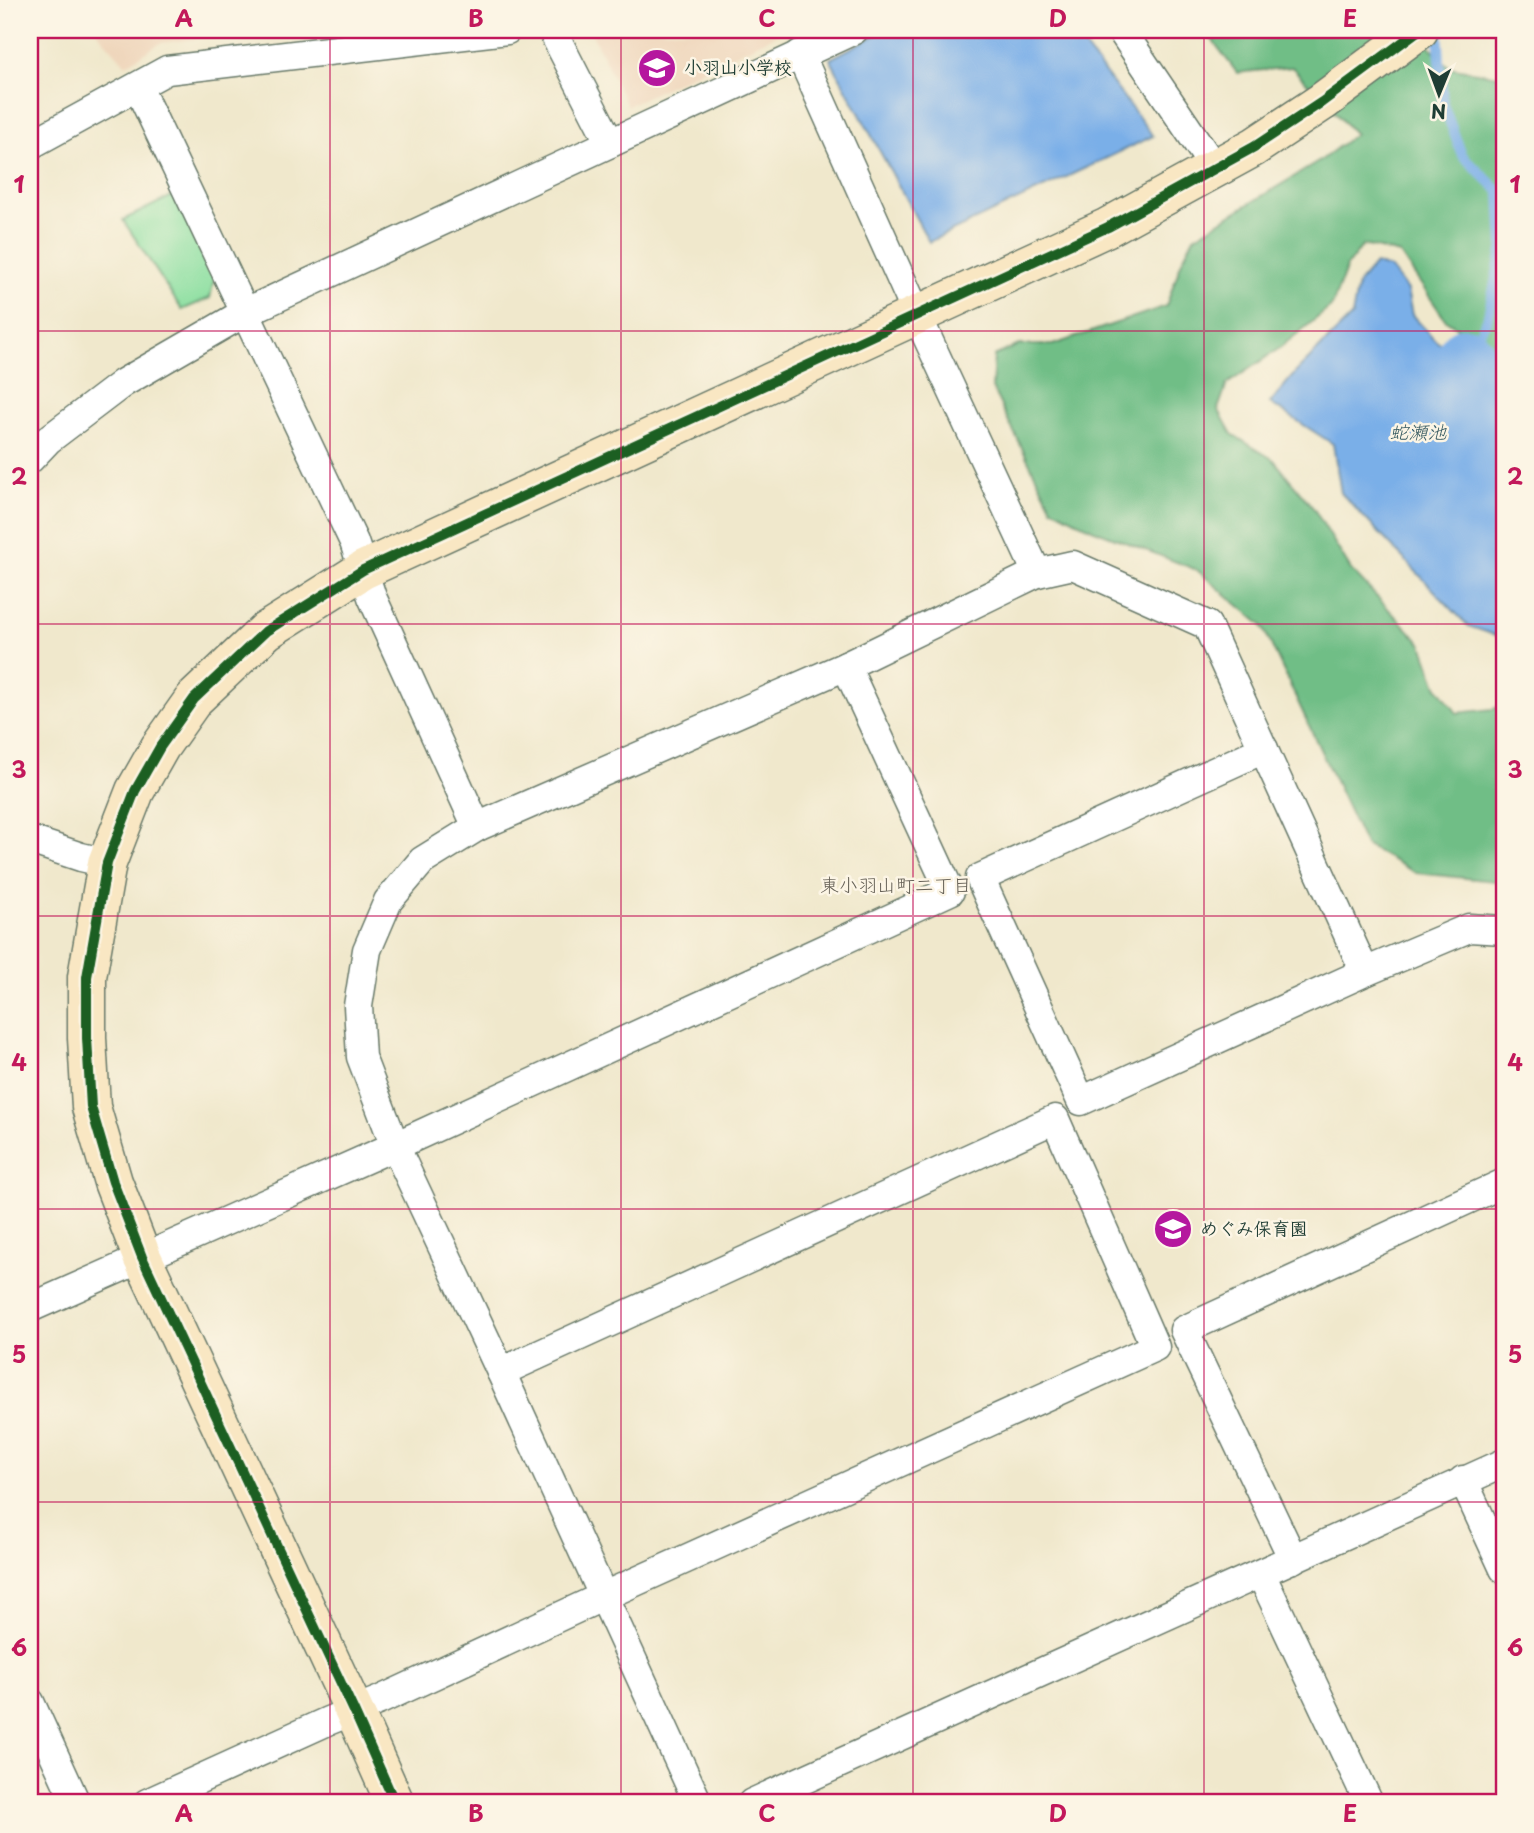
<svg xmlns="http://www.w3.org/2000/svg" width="1534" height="1833" font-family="'Playpen Sans','Klee One',sans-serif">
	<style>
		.built { fill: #efd6bb }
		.green { fill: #8bdfa0; stroke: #558e6a; stroke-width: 2 }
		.forest { fill: #70be86; stroke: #487e5d; stroke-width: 2 }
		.water { fill: #7aafe8; stroke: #4c768e; stroke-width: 2 }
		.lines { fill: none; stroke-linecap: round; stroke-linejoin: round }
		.stream { stroke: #7aafe8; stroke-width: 10 }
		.river { stroke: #7aafe8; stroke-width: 58 }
		.street-casing { stroke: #687969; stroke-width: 31 }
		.secondary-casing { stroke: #687969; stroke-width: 41 }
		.street { stroke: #fff; stroke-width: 28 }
		.secondary { stroke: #f9e7c3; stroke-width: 38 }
		.cycleway-casing { stroke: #fcf5e5; stroke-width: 15 }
		.cycleway { stroke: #1b5e20; stroke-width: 10 }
		.grid { fill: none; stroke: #c2185b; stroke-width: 2; stroke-opacity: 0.55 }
		.labels { text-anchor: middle; stroke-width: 5; stroke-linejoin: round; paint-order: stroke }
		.poi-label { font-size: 18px; font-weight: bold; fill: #1f3d34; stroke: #fcf5e5; text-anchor: start }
		.water-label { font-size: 19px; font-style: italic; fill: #365a61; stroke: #fcf5e5 }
		.neighbourhood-label { font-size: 19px; fill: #656056; stroke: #fcf5e5 }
		.neatline { fill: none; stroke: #c2185b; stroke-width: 2.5 }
		.grid-label { font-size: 23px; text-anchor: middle; font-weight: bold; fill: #c2185b }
	</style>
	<rect width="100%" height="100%" fill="#fcf5e5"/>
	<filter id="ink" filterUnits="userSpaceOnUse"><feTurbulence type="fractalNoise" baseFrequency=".0143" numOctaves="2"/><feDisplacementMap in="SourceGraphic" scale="14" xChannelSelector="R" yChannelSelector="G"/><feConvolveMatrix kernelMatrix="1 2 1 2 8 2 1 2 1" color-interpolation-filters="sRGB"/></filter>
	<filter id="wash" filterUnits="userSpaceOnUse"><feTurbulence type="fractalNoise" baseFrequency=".00686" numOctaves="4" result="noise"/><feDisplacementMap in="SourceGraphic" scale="28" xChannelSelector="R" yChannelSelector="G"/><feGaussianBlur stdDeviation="1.57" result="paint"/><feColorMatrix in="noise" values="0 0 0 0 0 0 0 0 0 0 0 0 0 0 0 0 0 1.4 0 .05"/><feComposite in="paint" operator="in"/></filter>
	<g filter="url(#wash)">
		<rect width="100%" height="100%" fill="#f0e8cc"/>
		<g class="built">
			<path d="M95,30H278L160,43L126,65Z"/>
			<path d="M590,30H786L627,106Z"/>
		</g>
		<path class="green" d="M174,195L215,275L210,298L182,310L123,220Z"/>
		<path class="forest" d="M1205,30H1415L1449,67L1504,77V354L1487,350L1445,319L1400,254L1363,245L1347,266L1332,306L1277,350L1227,384L1218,409L1232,434L1274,460L1314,509L1351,570L1422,644L1437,686L1457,713L1493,709L1504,705V882L1416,873L1365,845L1262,625L1197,570L1092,529L1052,508L992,388L994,356L1019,345H1053L1166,306L1182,261L1194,237L1320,161L1355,134L1292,67L1237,73Z"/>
		<g class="water">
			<path d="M885,30H1072L1153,136L929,242L830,59Z"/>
			<path d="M1375,264L1390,268L1407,290L1412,315L1436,341L1481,368L1504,374V638L1468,626L1341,493L1333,444L1270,403L1296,372L1352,316L1358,284Z"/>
		</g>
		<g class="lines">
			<path class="stream" d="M1438,30L1443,104L1462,155L1500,192L1503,246L1487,320L1466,356"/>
			<path class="river" d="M1466,356L1461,402L1504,430"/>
		</g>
	</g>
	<g filter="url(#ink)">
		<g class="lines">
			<defs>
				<g id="street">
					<path d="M552,30L610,143"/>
					<path d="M1121,30L1215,169"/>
					<path d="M800,54L928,339L1037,573"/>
					<path d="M138,87L354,542L372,597L477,827"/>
					<path d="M30,145L167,70L507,30"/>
					<path d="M30,459L48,440L123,383L244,313L854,30"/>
					<path d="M1264,749L980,878L1081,1101L1365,972L1469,928L1504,930"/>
					<path d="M30,840L81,857L107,863"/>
					<path d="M30,1308L395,1146L950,891L846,666"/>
					<path d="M1463,1480L1504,1569"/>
					<path d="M1293,1559L1184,1330L1504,1183"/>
					<path d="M1261,1574L1369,1803"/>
					<path d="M30,1702L76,1803"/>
					<path d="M147,1803L328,1721L380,1700L604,1596L1155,1347L1055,1119L501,1372"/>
					<path d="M698,1803L501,1372L395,1146L361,1057L358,1006L367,950L388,901L422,861L477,827L846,666L1037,573L1073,565L1207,625L1365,972"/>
					<path d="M752,1803L1504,1463"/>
				</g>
				<path id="secondary" d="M395,1803L354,1711L142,1257L113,1182L91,1107L87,1038V977L107,863L135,791L160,747L194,699L266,631L363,570L1108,227L1254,147L1322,102L1419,30"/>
			</defs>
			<use href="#street" class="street-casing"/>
			<use href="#secondary" class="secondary-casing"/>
			<use href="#street" class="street"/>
			<use href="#secondary" class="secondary"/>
			<defs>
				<path id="cycleway" d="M395,1803L354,1711L142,1257L113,1182L91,1107L87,1038V977L107,863L135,791L160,747L194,699L266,631L363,570L1108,227L1254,147L1322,102L1419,30"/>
			</defs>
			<use href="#cycleway" class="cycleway-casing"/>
			<use href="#cycleway" class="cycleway"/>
		</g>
	</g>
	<path class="grid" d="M330,30V1803M621,30V1803M913,30V1803M1204,30V1803M30,331H1504M30,624H1504M30,916H1504M30,1209H1504M30,1502H1504"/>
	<defs>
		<symbol id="school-disc" viewBox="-11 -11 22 22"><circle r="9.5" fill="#b5179e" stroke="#fcf5e5"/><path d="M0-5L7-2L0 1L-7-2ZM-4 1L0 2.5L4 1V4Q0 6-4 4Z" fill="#fff"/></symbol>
	</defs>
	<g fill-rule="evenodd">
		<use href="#school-disc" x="635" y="46" width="44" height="44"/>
		<use href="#school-disc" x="1151" y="1207" width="44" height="44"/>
	</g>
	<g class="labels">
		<g class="poi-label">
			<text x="684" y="74">小羽山小学校</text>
			<text x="1200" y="1235">めぐみ保育園</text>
		</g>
		<g class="water-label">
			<text x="1418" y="439">蛇瀬池</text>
		</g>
		<g class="neighbourhood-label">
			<text x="896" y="892">東小羽山町二丁目</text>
		</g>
	</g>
	<rect width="1534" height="1833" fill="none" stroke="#fcf5e5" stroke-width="77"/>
	<g transform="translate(1439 94) rotate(181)" stroke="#fcf5e5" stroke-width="5" paint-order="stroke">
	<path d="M0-5L12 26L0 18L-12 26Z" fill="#1f3d34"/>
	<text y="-10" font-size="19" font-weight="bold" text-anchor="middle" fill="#1f3d34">N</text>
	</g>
	<rect x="38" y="38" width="1458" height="1756" class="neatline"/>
	<g class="grid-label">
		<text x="184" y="27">A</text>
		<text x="476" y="27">B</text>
		<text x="767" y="27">C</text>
		<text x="1058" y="27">D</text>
		<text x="1350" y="27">E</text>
		<text x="19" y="193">1</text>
		<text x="1515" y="193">1</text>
		<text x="19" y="485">2</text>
		<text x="1515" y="485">2</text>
		<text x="19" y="778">3</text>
		<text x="1515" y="778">3</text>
		<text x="19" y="1071">4</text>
		<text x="1515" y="1071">4</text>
		<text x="19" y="1363">5</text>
		<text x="1515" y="1363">5</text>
		<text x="19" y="1656">6</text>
		<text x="1515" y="1656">6</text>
		<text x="184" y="1822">A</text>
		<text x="476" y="1822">B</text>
		<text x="767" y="1822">C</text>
		<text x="1058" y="1822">D</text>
		<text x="1350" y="1822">E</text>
	</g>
</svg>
